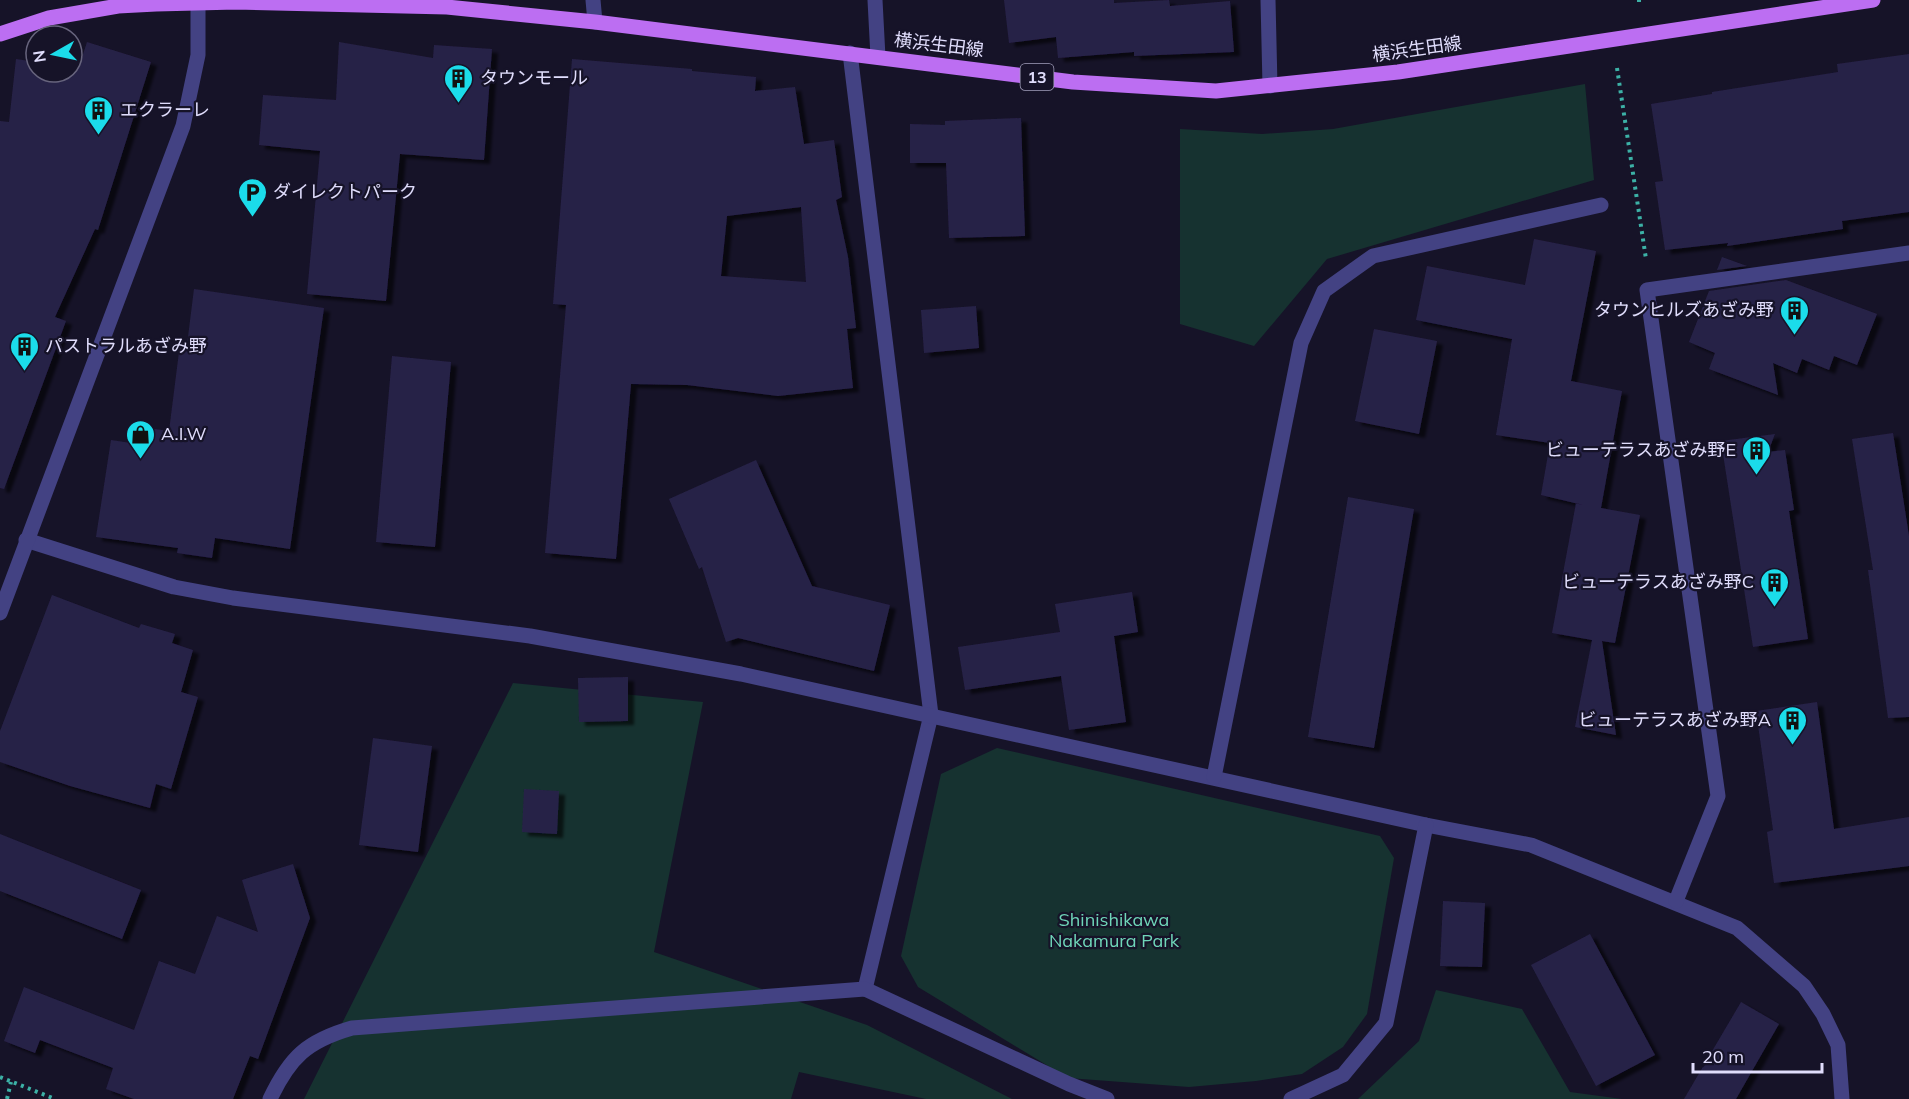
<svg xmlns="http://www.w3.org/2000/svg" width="1909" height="1099" font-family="Mulish,'Noto Sans JP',sans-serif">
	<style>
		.green { fill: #163230 }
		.building { fill: #272147; fill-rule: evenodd; filter: url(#shadow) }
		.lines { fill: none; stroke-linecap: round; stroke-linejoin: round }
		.path { stroke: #3cb1a6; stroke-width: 4; stroke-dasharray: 3 4.5; stroke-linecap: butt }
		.minor { stroke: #434283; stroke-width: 15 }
		.major { stroke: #bc6ef2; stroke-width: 15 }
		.labels { text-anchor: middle; stroke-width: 4.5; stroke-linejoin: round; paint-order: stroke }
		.shield { fill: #161328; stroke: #a3a0bc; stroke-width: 1.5 }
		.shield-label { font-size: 16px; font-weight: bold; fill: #e0ddfc }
		.street-label { font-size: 18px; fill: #e0ddfc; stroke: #161328 }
		.poi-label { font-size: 18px; fill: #e0ddfc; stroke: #161328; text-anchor: start }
		.park-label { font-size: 18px; fill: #6fd6b9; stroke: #161328 }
	</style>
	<defs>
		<filter id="shadow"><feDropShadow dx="6" dy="4" stdDeviation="1.5" flood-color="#0009"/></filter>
	</defs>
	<rect width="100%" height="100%" fill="#161328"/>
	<g class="green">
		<path d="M1585,84L1594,180L1327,259L1254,346L1180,324V129L1262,134L1333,129Z"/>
		<path d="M513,683L703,702L654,952L867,1025L1012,1099H926L799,1072L791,1099H304Z"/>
		<path d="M997,748L1380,836L1394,858L1367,1014L1343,1047L1302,1074L1256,1081L1189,1087L1068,1078L918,987L901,956L941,774Z"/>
		<path d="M1436,990L1522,1009L1570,1092L1622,1099H1358L1419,1041Z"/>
	</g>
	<g class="building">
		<path d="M1004,0H1114V3L1169,0L1170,6L1230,1L1234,52L1134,56V52L1058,58L1056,37L1009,43Z"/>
		<path d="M87,42L151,62L98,230L95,229L55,317L66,321L4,489L0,488V121L9,122L16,59L36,62V72H72V66L79,67Z"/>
		<path d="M339,42L433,58L434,45L492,49L484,160L400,154L386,301L307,294L320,151L259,145L263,95L336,100Z"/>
		<path d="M1909,54V212L1842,221L1843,229L1727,246L1728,243L1665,250L1655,182L1663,181L1651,104L1712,94V92L1838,72L1837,64Z"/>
		<path d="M572,59L692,69V71L756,77L755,91L795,87L804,144L834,140L842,197L836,200L848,257L856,328L847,329L853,388L778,396L687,385L631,384L616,559L545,553L566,305L553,304ZM801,207L806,282L721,276L727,216Z"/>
		<path d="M1021,118L1025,236L949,238L946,163H910V124L945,125V121Z"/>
		<path d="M1534,239L1596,251L1571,381L1622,391L1601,508L1640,515L1615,643L1602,641L1616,735L1575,727L1592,640L1552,633L1576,503L1583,505L1541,495L1550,443L1496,435L1512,339L1416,320L1427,266L1525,285Z"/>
		<path d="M1722,257L1747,266L1717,270Z"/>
		<path d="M1786,280L1877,314L1857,365L1834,356L1829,370L1802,359L1797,373L1773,363L1778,395L1709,369L1715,353L1689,342L1709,291Z"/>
		<path d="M194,289L324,308L290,549L215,538L212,558L177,553L178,548L96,537L111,440L131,443L134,426L169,431L180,344L187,345Z"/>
		<path d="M976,306L979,348L924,353L921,310Z"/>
		<path d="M1374,329L1437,341L1419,434L1355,421Z"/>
		<path d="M392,356L451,362L435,547L376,542Z"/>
		<path d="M1893,433L1909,536V717L1888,718L1868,570H1873L1852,439Z"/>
		<path d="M1775,434L1768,452L1785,450L1794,510L1789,511L1808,639L1753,647L1721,441Z"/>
		<path d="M756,460L812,586L890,605L874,671L738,638L726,642L702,567L699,569L669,499Z"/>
		<path d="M1348,497L1414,509L1374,748L1308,737Z"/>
		<path d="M1132,592L1138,632L1114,636L1126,722L1069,730L1061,676L965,690L958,647L1060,632L1055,604Z"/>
		<path d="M52,595L139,628L141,624L175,634L172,643L193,650L181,692L198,697L171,789L156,784L150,808L70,786L0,762V731Z"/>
		<path d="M628,677V721L579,722L578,678Z"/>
		<path d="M1817,702L1834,829L1909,817V866L1774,883L1767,832L1773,830L1756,711Z"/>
		<path d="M373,738L432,746L418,852L359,845Z"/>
		<path d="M524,789L559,791L557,834L522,832Z"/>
		<path d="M0,834L141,890L122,939L0,891Z"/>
		<path d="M293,864L310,918L258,1059L250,1056L233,1099H134L106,1089L113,1068L40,1040L35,1053L4,1041L24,987L134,1030L159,961L195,974L217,916L258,932L242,880Z"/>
		<path d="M1443,901L1485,903L1482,967L1440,966Z"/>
		<path d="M1590,934L1655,1055L1596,1086L1531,965Z"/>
		<path d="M1741,1002L1779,1024L1736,1099H1684Z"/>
	</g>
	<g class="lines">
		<g class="path">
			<path d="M1639,2V0"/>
			<path d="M1617,68L1646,259"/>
			<path d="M0,1077L55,1099"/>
			<path d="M7,1099L11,1082"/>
		</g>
		<g class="minor">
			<path d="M593,0L595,22"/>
			<path d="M875,0L878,57"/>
			<path d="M1268,0L1270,86"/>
			<path d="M850,53L931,715L865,989"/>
			<path d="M26,540L174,587L233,598L530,636L741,674L1426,825L1531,845L1737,928L1804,986L1823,1014L1838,1045L1842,1099"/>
			<path d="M0,613L183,126L198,55V0"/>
			<path d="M1214,777L1301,343L1324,291L1373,256L1601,205"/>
			<path d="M1676,901L1718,796L1647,290L1909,253"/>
			<path d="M270,1099C290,1057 307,1041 352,1028L865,989L1069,1084L1107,1099"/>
			<path d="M1291,1099L1343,1075L1386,1023L1426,825"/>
		</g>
		<path class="major" d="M0,34L49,18L118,6L156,4L236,2L447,7L595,22L1073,82L1216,91L1398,72L1873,0"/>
	</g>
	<defs>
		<symbol id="building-pin" viewBox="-11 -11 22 30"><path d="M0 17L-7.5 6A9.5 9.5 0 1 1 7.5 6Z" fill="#1bdcea" stroke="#161328"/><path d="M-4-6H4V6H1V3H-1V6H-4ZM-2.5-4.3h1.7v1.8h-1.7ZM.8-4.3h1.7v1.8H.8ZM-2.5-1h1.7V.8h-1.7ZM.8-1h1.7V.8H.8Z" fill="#111"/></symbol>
		<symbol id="parking-pin" viewBox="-11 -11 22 30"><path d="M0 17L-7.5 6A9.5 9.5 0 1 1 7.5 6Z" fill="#1bdcea" stroke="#161328"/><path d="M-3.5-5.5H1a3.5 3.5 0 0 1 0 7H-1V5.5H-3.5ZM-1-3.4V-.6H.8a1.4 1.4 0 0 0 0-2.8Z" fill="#111"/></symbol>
		<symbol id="shop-pin" viewBox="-11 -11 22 30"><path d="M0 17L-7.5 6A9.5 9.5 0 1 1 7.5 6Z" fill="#1bdcea" stroke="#161328"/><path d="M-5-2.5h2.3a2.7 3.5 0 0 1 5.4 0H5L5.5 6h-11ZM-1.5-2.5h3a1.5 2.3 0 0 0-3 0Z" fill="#111"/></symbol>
	</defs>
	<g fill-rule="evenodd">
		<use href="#building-pin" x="442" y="62" width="33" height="45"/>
		<use href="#building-pin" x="82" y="94" width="33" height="45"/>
		<use href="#parking-pin" x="236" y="176" width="33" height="45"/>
		<use href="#building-pin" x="1778" y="294" width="33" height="45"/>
		<use href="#building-pin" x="8" y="330" width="33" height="45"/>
		<use href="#shop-pin" x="124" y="418" width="33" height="45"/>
		<use href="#building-pin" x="1740" y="434" width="33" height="45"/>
		<use href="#building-pin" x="1758" y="566" width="33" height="45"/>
		<use href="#building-pin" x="1776" y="704" width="33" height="45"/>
	</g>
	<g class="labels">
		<rect class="shield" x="1020.5" y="64" width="33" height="26" rx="4.5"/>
		<g class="shield-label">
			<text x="1037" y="83">13</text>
		</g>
		<g class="street-label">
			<text transform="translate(939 45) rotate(7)" y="6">横浜生田線</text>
			<text transform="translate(1417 49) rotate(-8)" y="6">横浜生田線</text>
		</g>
		<g class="poi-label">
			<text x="480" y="84">タウンモール</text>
			<text x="120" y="116">エクラーレ</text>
			<text x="273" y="198">ダイレクトパーク</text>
			<text x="1774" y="316" text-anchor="end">タウンヒルズあざみ野</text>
			<text x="45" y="352">パストラルあざみ野</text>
			<text x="161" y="440">A.I.W</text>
			<text x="1736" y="456" text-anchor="end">ビューテラスあざみ野E</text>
			<text x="1754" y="588" text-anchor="end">ビューテラスあざみ野C</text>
			<text x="1771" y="726" text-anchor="end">ビューテラスあざみ野A</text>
		</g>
		<g class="park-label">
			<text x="1114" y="926">Shinishikawa<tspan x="1114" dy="21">Nakamura Park</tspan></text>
		</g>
	</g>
	<g transform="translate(54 54) rotate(261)"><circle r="28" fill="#161328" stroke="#67647d" stroke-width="1.5"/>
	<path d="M0-4.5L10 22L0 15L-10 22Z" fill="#1bdcea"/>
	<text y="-9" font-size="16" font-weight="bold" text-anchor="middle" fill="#e0ddfc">N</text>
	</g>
	<path d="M1693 1063v9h129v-9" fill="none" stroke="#e0ddfc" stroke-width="3"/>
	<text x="1702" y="1063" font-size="18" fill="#e0ddfc" stroke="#161328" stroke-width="4.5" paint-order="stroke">20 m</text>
</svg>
